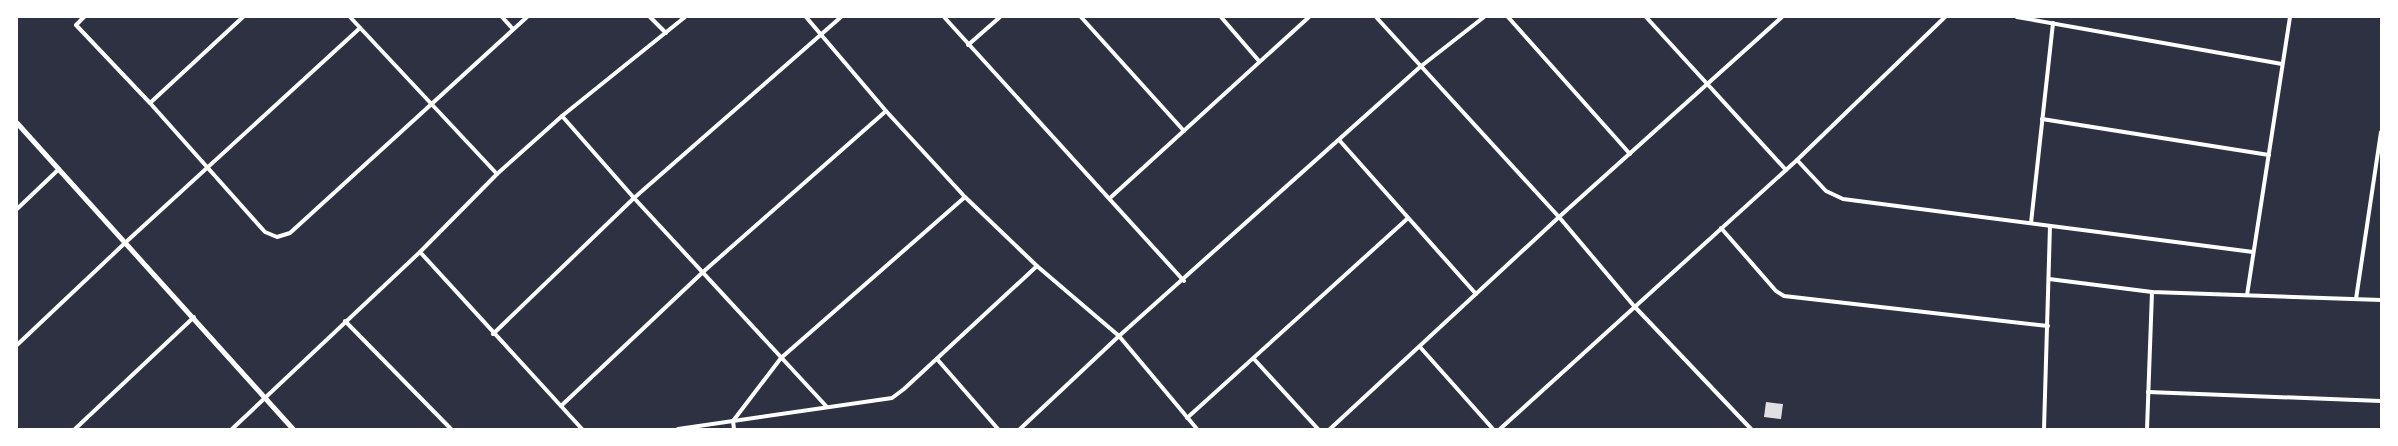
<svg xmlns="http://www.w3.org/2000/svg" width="2398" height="446" font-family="'IBM Plex Sans',sans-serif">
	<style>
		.building { fill: #e0e0e3 }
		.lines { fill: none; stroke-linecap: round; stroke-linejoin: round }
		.minor { stroke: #fff; stroke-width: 4 }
		.tertiary { stroke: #fff; stroke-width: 5 }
	</style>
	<rect width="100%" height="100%" fill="#2d3142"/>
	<path class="building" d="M1766,402L1783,404L1781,419L1764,417Z"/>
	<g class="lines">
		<g class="minor">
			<path d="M84,17L76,25L150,103L265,232L277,237L290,233L527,17"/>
			<path d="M350,17L497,174"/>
			<path d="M502,17L513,29"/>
			<path d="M650,17L666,33"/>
			<path d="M806,17L886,111L965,197L1037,266L1119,336L1197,429"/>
			<path d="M944,17L1184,281"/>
			<path d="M1081,17L1184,131"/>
			<path d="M1221,17L1259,61"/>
			<path d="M1376,17L1559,217L1634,306L1751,429"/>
			<path d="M1508,17L1630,154"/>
			<path d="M1646,17L1786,170"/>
			<path d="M2017,17L2282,64"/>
			<path d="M968,45L1000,17"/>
			<path d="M150,103L243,17"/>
			<path d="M562,116L634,198L827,407"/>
			<path d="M2042,119L2269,155"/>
			<path d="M1340,141L1476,294"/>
			<path d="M1797,160L1826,191L1843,199L2253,252"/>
			<path d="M1110,198L1309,17"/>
			<path d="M17,209L59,169"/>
			<path d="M2031,223L2053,23"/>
			<path d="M1721,228L1776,291L1784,296L2048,326"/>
			<path d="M420,252L582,429"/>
			<path d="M2049,279L2152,292L2381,300"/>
			<path d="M2247,295L2290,17"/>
			<path d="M2356,299L2381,132"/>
			<path d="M345,321L451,429"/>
			<path d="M493,334L634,198L841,17"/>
			<path d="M17,345L126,242L360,28"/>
			<path d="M1420,347L1493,429"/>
			<path d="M937,359L998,429"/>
			<path d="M1254,359L1318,429"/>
			<path d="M2148,392L2381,401"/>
			<path d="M561,406L703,272L886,111"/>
			<path d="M1187,418L1407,219"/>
			<path d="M75,429L194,317"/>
			<path d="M232,429L420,252L497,174L562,116L685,17"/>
			<path d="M678,429L892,398L904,389L1037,266"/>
			<path d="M734,429L733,421L781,358L965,197"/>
			<path d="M1020,429L1119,336L1420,67L1484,17"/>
			<path d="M1330,429L1559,217L1782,17"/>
			<path d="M1500,429L1797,160L1945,17"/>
			<path d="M2044,429L2050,226"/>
			<path d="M2147,429L2152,292"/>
		</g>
		<path class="tertiary" d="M17,123L293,429"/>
	</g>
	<rect width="2398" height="446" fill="none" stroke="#ffffff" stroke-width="36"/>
</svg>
